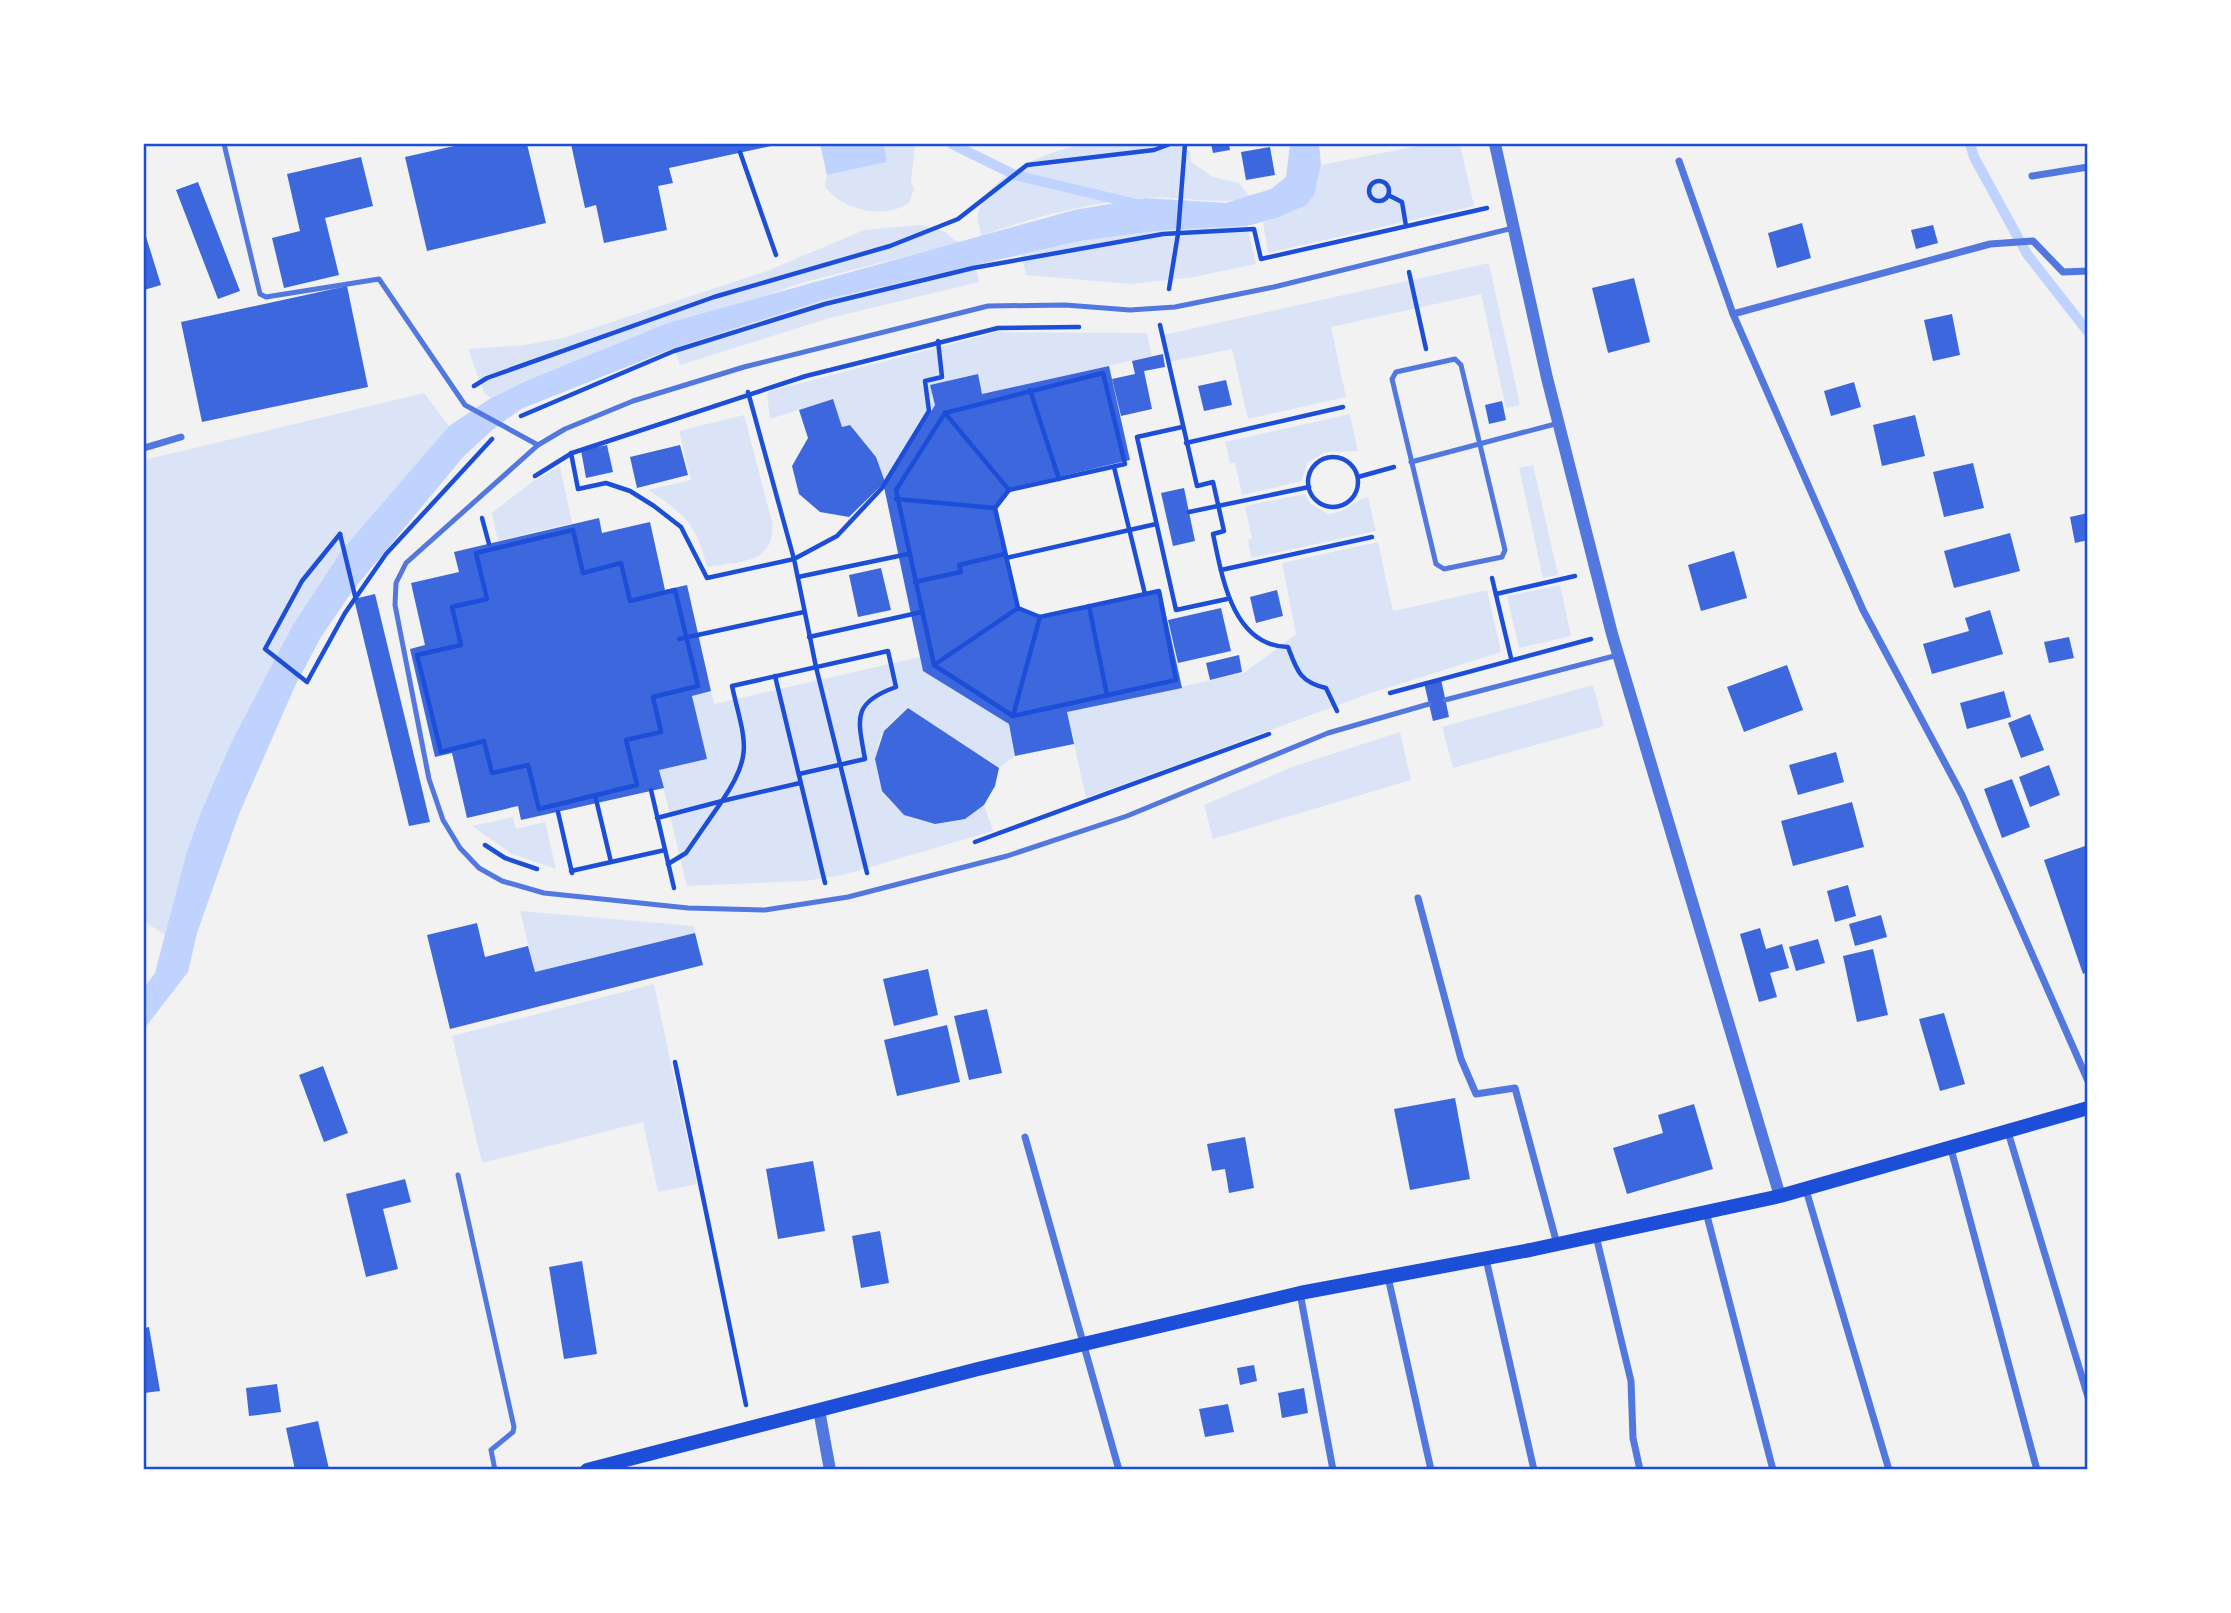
<svg xmlns="http://www.w3.org/2000/svg" width="2231" height="1613" font-family="'Source Sans 3',sans-serif">
	<style>
		.green { fill: #dbe4f7 }
		.water { fill: #bfd3fe }
		.lines { fill: none; stroke-linecap: round; stroke-linejoin: round }
		.stream { stroke: #bfd3fe; stroke-width: 10 }
		.building { fill: #3d67dc }
		.path { stroke: #1d4ed8; stroke-width: 4.5 }
		.service { stroke: #5277de; stroke-width: 5 }
		.minor { stroke: #5277de; stroke-width: 7 }
		.tertiary { stroke: #5277de; stroke-width: 12 }
		.secondary { stroke: #1d4ed8; stroke-width: 14 }
		.neatline { fill: none; stroke: #1d4ed8; stroke-width: 2.5 }
	</style>
	<rect width="100%" height="100%" fill="#f2f2f2"/>
	<g class="green">
		<path d="M884,144H915L911,181L914,189L909,203C884,220 841,210 825,186L827,175L887,162Z"/>
		<path d="M1083,144L1182,145L1190,152L1191,162L1213,177L1239,183L1251,198C1215,206 1180,195 1144,198C1089,203 1032,217 981,236C980,229 977,220 978,214C988,173 1046,152 1083,144Z"/>
		<path d="M1428,144H1460L1474,206L1268,253L1263,222L1277,218L1314,195L1321,165Z"/>
		<path d="M920,225L944,231L958,243L801,283L526,381L491,398L484,393L468,349L524,345L563,338L767,271L864,230Z"/>
		<path d="M1247,226L1256,264L1194,277L1131,284L1026,275L1021,255L1080,241L1165,230Z"/>
		<path d="M975,263L979,282L830,318L680,365L674,348L823,300Z"/>
		<path d="M1489,263L1520,405L1506,408L1481,294L1331,327L1346,397L1248,419L1232,349L1169,362L1163,335Z"/>
		<path d="M997,332L1147,333L1152,356L935,405L884,487L876,457L850,425L842,427L833,399L770,419L767,395L770,391Z"/>
		<path d="M424,393L449,426L342,550L256,696L201,812L187,851L166,936L144,921V460Z"/>
		<path d="M1350,414L1358,451L1325,452L1307,463L1302,481L1242,495L1235,463H1230L1225,442Z"/>
		<path d="M744,415L772,522C776,565 739,561 707,567C696,524 685,514 648,490L691,480L679,431Z"/>
		<path d="M1533,465L1558,575L1543,578L1519,468Z"/>
		<path d="M560,466L572,523L498,541L492,513L532,482Z"/>
		<path d="M1305,494L1310,503L1328,514C1348,512 1354,500 1368,497L1376,531L1251,558L1248,540L1252,538L1245,506Z"/>
		<path d="M1378,542L1393,611L1487,590L1501,652L1371,693L1086,798L1067,712L1244,673L1296,634L1282,563Z"/>
		<path d="M1560,585L1571,636L1519,648L1507,596Z"/>
		<path d="M920,657L923,671L1009,724L1015,756L999,768L908,708C901,715 889,723 884,731C876,743 876,760 878,773C889,828 944,834 984,805L993,831L843,875L805,881L687,886L659,770L706,759L692,696L711,691L714,704Z"/>
		<path d="M1593,685L1604,726L1453,768L1442,727Z"/>
		<path d="M1400,732L1411,780L1213,839L1204,805L1292,767Z"/>
		<path d="M513,817L516,829L545,822L556,869L512,854L472,826Z"/>
		<path d="M520,911L694,926L695,933L535,972Z"/>
		<path d="M654,984L697,1184L658,1192L643,1122L482,1163L452,1036Z"/>
	</g>
	<g class="water">
		<path d="M820,144H884L887,162L827,175Z"/>
		<path d="M1290,144H1319L1321,165L1314,195L1306,205L1277,218L1247,226L1165,230L1080,241L823,300L674,348L521,409L491,431L463,457L353,590L321,637L295,686L239,814L197,933L188,972L144,1029V988L155,973L187,851L201,812L233,739L293,625L342,550L449,426L491,398L526,381L668,323L1074,210L1145,198L1226,203L1271,189L1286,177Z"/>
	</g>
	<g class="lines">
		<g class="stream">
			<path d="M952,144L1015,175L1137,204"/>
			<path d="M1970,144L1974,157L2027,254L2088,332"/>
		</g>
	</g>
	<g class="building">
		<path d="M463,144H527L546,223L427,251L405,157Z"/>
		<path d="M571,144H776V145L669,168L673,183L658,186L667,230L604,243L596,205L585,208Z"/>
		<path d="M1211,144H1229L1230,150L1213,153Z"/>
		<path d="M1270,147L1275,175L1246,180L1241,152Z"/>
		<path d="M361,157L373,206L325,218L339,275L284,288L272,238L300,231L287,174Z"/>
		<path d="M198,182L240,291L218,299L176,190Z"/>
		<path d="M1802,223L1811,258L1777,268L1768,233Z"/>
		<path d="M1933,225L1938,243L1916,249L1911,230Z"/>
		<path d="M144,230L161,285L144,290Z"/>
		<path d="M1634,278L1650,342L1608,353L1592,288Z"/>
		<path d="M347,286L368,387L202,422L181,322Z"/>
		<path d="M1952,314L1960,355L1933,361L1924,320Z"/>
		<path d="M1163,354L1165,367L1144,371L1152,409L1121,416L1112,379L1135,374L1132,361Z"/>
		<path d="M1109,366L1130,460L1007,489L994,508L1017,609L1040,619L1161,592L1182,688L1067,712L1074,744L1015,756L1009,724L923,671L884,487L935,405L930,385L978,374L982,394Z"/>
		<path d="M1226,380L1232,405L1204,411L1198,386Z"/>
		<path d="M1854,382L1861,407L1831,416L1824,391Z"/>
		<path d="M833,399L842,427L850,425L876,457L885,482L849,517L820,512L799,494L792,466L808,438L799,410Z"/>
		<path d="M1502,401L1506,420L1489,424L1485,405Z"/>
		<path d="M1915,415L1925,456L1882,466L1873,425Z"/>
		<path d="M607,445L613,472L586,478L581,450Z"/>
		<path d="M680,445L688,475L637,488L630,457Z"/>
		<path d="M1973,463L1984,508L1944,517L1933,472Z"/>
		<path d="M1184,488L1195,541L1173,546L1161,493Z"/>
		<path d="M2088,513V540L2075,543L2070,517Z"/>
		<path d="M599,518L602,533L650,522L665,590L687,585L711,691L692,696L707,759L659,770L664,788L521,820L518,806L467,818L452,753L435,757L410,649L425,645L411,583L459,572L454,552Z"/>
		<path d="M2010,533L2020,571L1954,588L1944,551Z"/>
		<path d="M1734,551L1747,598L1701,611L1688,565Z"/>
		<path d="M881,568L891,610L858,617L849,575Z"/>
		<path d="M1277,590L1283,616L1256,623L1250,597Z"/>
		<path d="M375,594L430,822L409,826L354,599Z"/>
		<path d="M1221,608L1231,651L1178,663L1168,620Z"/>
		<path d="M1990,610L2003,654L1932,674L1923,644L1969,631L1965,618Z"/>
		<path d="M2069,637L2074,658L2049,663L2044,642Z"/>
		<path d="M1239,655L1242,672L1210,680L1206,663Z"/>
		<path d="M1787,665L1803,710L1744,732L1727,687Z"/>
		<path d="M1441,679L1449,717L1433,721L1424,683Z"/>
		<path d="M2004,691L2011,717L1967,729L1960,703Z"/>
		<path d="M908,708L999,768L995,786L984,805L965,819L935,824L904,815L882,791L875,759L884,731Z"/>
		<path d="M2030,714L2044,750L2021,758L2008,723Z"/>
		<path d="M1836,752L1844,782L1798,795L1789,765Z"/>
		<path d="M2049,765L2060,795L2030,807L2019,777Z"/>
		<path d="M2012,779L2030,827L2002,838L1984,789Z"/>
		<path d="M1852,802L1864,847L1793,866L1781,821Z"/>
		<path d="M2088,845V972L2083,974L2044,860Z"/>
		<path d="M1848,885L1856,916L1835,922L1827,891Z"/>
		<path d="M1881,915L1887,937L1855,946L1849,924Z"/>
		<path d="M477,923L485,957L528,946L535,972L695,933L703,965L450,1029L427,935Z"/>
		<path d="M1760,928L1766,949L1782,944L1789,968L1770,973L1777,997L1759,1002L1740,934Z"/>
		<path d="M1818,939L1825,963L1796,971L1789,947Z"/>
		<path d="M1873,949L1888,1015L1857,1022L1843,956Z"/>
		<path d="M928,969L938,1015L894,1026L883,979Z"/>
		<path d="M987,1009L1002,1073L969,1080L954,1016Z"/>
		<path d="M1944,1013L1965,1084L1940,1091L1919,1019Z"/>
		<path d="M947,1025L960,1082L897,1096L884,1040Z"/>
		<path d="M323,1066L348,1133L324,1142L299,1075Z"/>
		<path d="M1455,1098L1470,1179L1410,1190L1394,1109Z"/>
		<path d="M1694,1104L1713,1169L1627,1194L1613,1148L1663,1133L1658,1115Z"/>
		<path d="M1245,1137L1254,1188L1229,1193L1225,1169L1212,1171L1207,1144Z"/>
		<path d="M813,1161L825,1231L778,1239L766,1169Z"/>
		<path d="M405,1179L411,1202L383,1209L398,1269L366,1277L346,1194Z"/>
		<path d="M880,1231L889,1283L861,1288L852,1236Z"/>
		<path d="M582,1261L597,1354L564,1359L549,1267Z"/>
		<path d="M149,1327L160,1391L144,1393V1328Z"/>
		<path d="M1254,1365L1257,1381L1240,1385L1237,1368Z"/>
		<path d="M277,1384L281,1412L249,1416L246,1388Z"/>
		<path d="M1304,1388L1308,1413L1282,1418L1278,1393Z"/>
		<path d="M1228,1404L1234,1432L1205,1437L1199,1409Z"/>
		<path d="M318,1421L329,1469L295,1470L286,1428Z"/>
	</g>
	<g class="lines">
		<g class="path">
			<path d="M740,152L776,255"/>
			<circle cx="1379" cy="191" r="10"/>
			<path d="M1388,195L1402,202L1406,226"/>
			<path d="M1409,272L1426,349"/>
			<path d="M1169,289L1178,234L1185,144"/>
			<path d="M1160,325L1197,486L1213,482L1224,531L1213,534C1222,576 1232,646 1288,647C1297,671 1300,682 1326,688L1337,711"/>
			<path d="M1103,373L1125,464L1009,490L995,508L1018,608L1040,617L1159,591L1176,680L1013,716L934,665L896,490L945,413Z"/>
			<path d="M474,386L487,378L714,297L890,246L958,219L1027,165L1154,150L1170,144"/>
			<path d="M1030,390L1059,479"/>
			<path d="M945,413L1009,490"/>
			<path d="M521,416L674,351L825,304L973,268L1163,234L1254,229L1261,259L1487,208"/>
			<path d="M1182,427L1137,437L1176,610L1227,599"/>
			<path d="M1186,443L1343,407"/>
			<path d="M571,453L578,489L606,483L630,491L654,506L681,527L707,578L794,559L748,392"/>
			<circle cx="1333" cy="482" r="25"/>
			<path d="M1114,467L1145,594"/>
			<path d="M535,476L572,453L806,376L998,328L1079,327"/>
			<path d="M1358,477L1394,467"/>
			<path d="M896,499L995,508"/>
			<path d="M1189,512L1309,487"/>
			<path d="M482,518L489,544"/>
			<path d="M573,530L583,573L621,563L630,601L675,590L698,686L653,697L661,732L626,740L637,785L539,809L528,765L492,773L484,741L441,752L417,655L461,645L452,607L487,599L476,553Z"/>
			<path d="M340,534L302,581L265,649L307,682L345,613L386,554L492,439"/>
			<path d="M340,534L355,596"/>
			<path d="M1006,558L1156,524"/>
			<path d="M1221,570L1372,537"/>
			<path d="M798,577L908,554"/>
			<path d="M1492,578L1511,658"/>
			<path d="M915,582L961,572L959,565L1005,554"/>
			<path d="M1496,594L1575,576"/>
			<path d="M1089,606L1107,695"/>
			<path d="M809,637L922,612"/>
			<path d="M679,639L804,612"/>
			<path d="M934,665L1018,608"/>
			<path d="M775,676L825,883"/>
			<path d="M1390,693L1591,639"/>
			<path d="M1013,716L1040,617"/>
			<path d="M651,790L674,888"/>
			<path d="M595,795L611,862"/>
			<path d="M558,812L572,873"/>
			<path d="M657,818L722,801C755,753 744,740 732,686L888,651L896,687C851,703 858,719 865,759L799,774"/>
			<path d="M975,842L1269,734"/>
			<path d="M485,845L505,858L537,869"/>
			<path d="M668,864L686,853L722,801L800,783"/>
			<path d="M571,871L665,850"/>
			<path d="M867,873L816,667L794,559L837,536L882,488L929,411L925,381L942,377L938,341"/>
			<path d="M675,1062L746,1405"/>
		</g>
		<g class="service">
			<path d="M224,144L260,294L266,297L379,279L465,405L538,445"/>
			<path d="M1455,359L1461,365L1505,550L1502,557L1444,569L1436,564L1392,379L1396,372Z"/>
			<path d="M1411,462L1559,423"/>
			<path d="M1445,700L1618,655"/>
			<path d="M1429,704L1328,733L1127,816L1007,856L848,897L765,910L688,908L544,893L502,881L479,868L460,848L443,820L429,779L395,605L396,583L406,563L538,445L565,429L633,401L744,367L988,306L1065,305L1130,310L1175,307L1274,287L1513,228"/>
			<path d="M458,1175L514,1427L513,1432L491,1450L495,1470"/>
		</g>
		<g class="minor">
			<path d="M1679,161L1733,314L1863,610L1962,795L2088,1081"/>
			<path d="M2032,176L2088,167"/>
			<path d="M1733,314L1990,244L2033,241L2063,272L2088,271"/>
			<path d="M144,448L181,437"/>
			<path d="M1418,898L1461,1059L1476,1094L1515,1088L1557,1244"/>
			<path d="M2008,1132L2088,1397"/>
			<path d="M1025,1137L1119,1470"/>
			<path d="M1951,1149L2037,1470"/>
			<path d="M1806,1190L1889,1470"/>
			<path d="M1706,1212L1773,1470"/>
			<path d="M1596,1236L1631,1381L1633,1438L1640,1470"/>
			<path d="M1486,1259L1534,1470"/>
			<path d="M1388,1277L1431,1470"/>
			<path d="M1300,1293L1333,1470"/>
		</g>
		<g class="tertiary">
			<path d="M1495,144L1547,378L1612,634L1780,1196"/>
			<path d="M819,1410L830,1470"/>
		</g>
		<path class="secondary" d="M587,1470L978,1369L1300,1293L1530,1250L1780,1196L2088,1108"/>
	</g>
	<rect width="2231" height="1613" fill="none" stroke="#ffffff" stroke-width="290"/>
	<rect x="145" y="145" width="1941" height="1323" class="neatline"/>
</svg>
